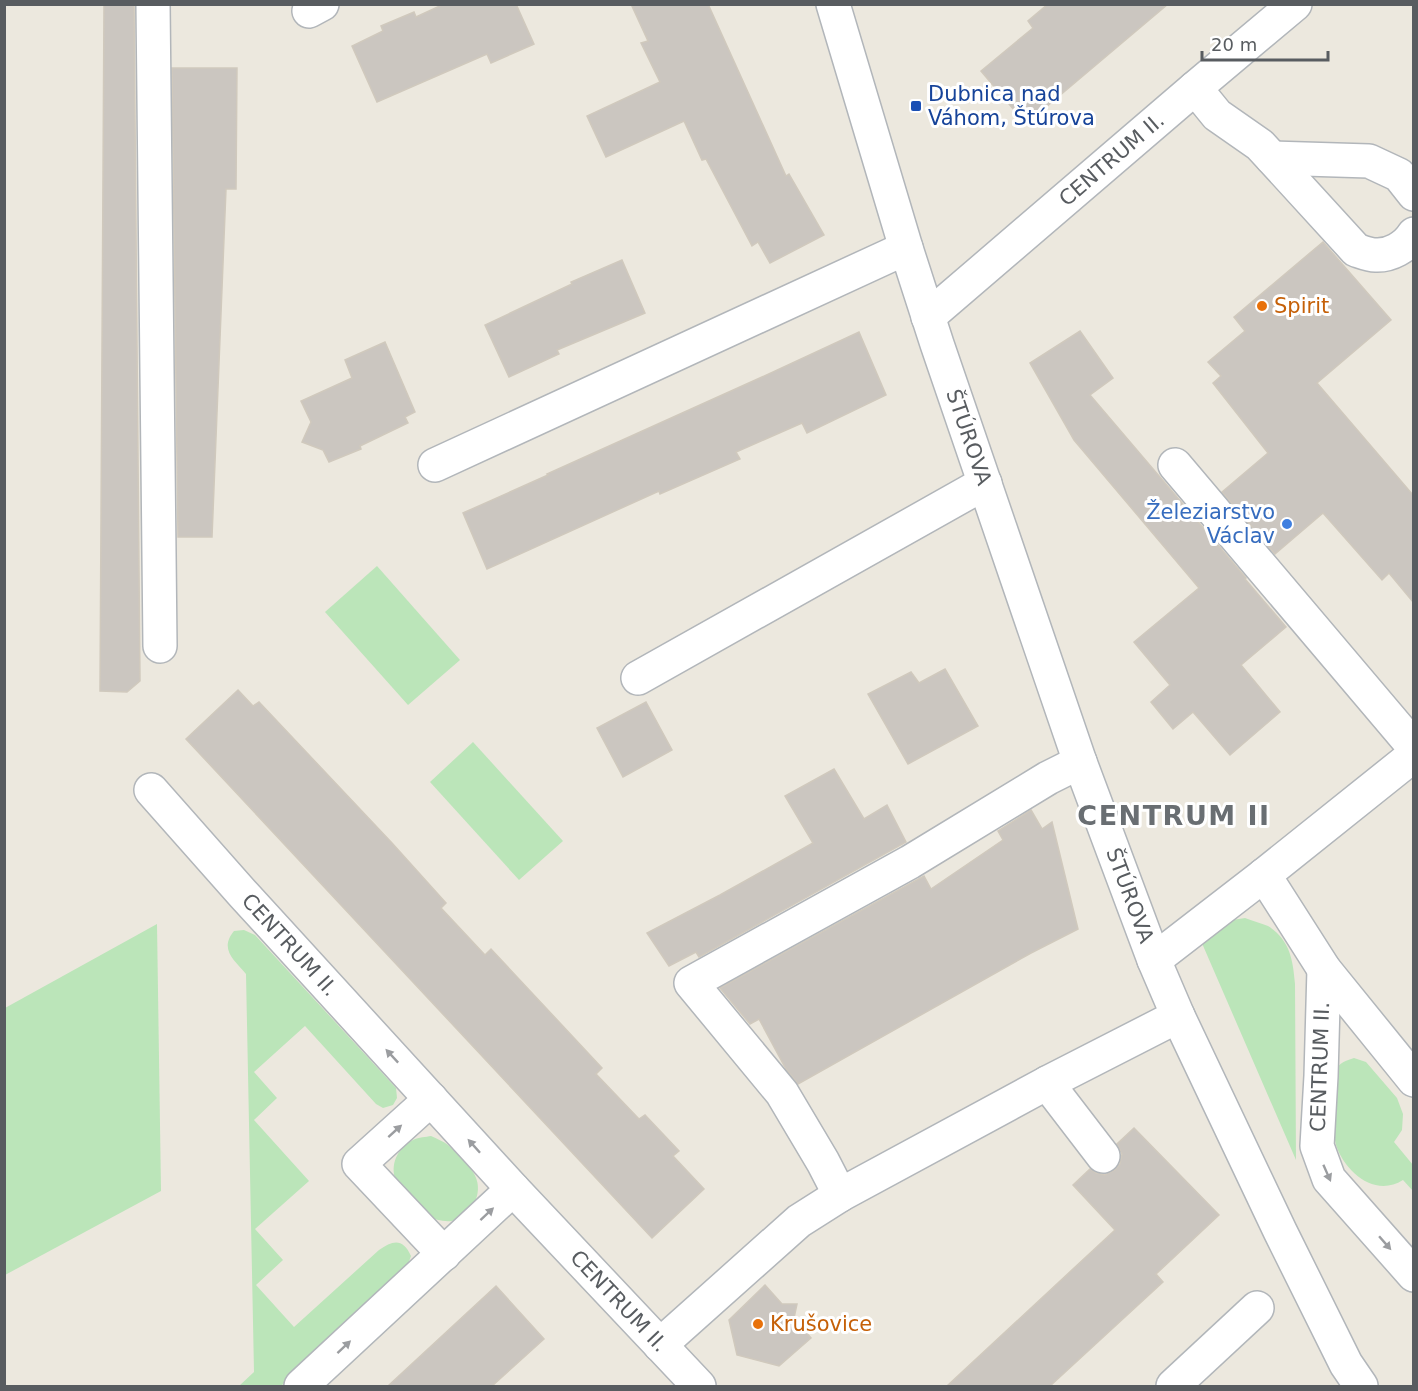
<svg xmlns="http://www.w3.org/2000/svg" width="1418" height="1391" font-family="'DejaVu Sans',sans-serif">
	<style>
		.green { fill: #bbe5b9 }
		.building { fill: #cbc6c0; stroke: #d0c9bd; stroke-width: 1.5 }
		.lines { fill: none; stroke-linecap: round; stroke-linejoin: round }
		.minor-casing { stroke: #b2b6ba; stroke-width: 36 }
		.minor { stroke: #fff; stroke-width: 33 }
		.oneway { fill: #9b9da0 }
		.transit-dot { fill: #1a4fb4; stroke: #fff; stroke-width: 2 }
		.food-dot { fill: #e8710a; stroke: #fff; stroke-width: 2 }
		.shop-dot { fill: #3f7fe0; stroke: #fff; stroke-width: 2 }
		.labels { text-anchor: middle; stroke-width: 6; stroke-linejoin: round; paint-order: stroke }
		.transit-label { font-size: 21px; fill: #164399; stroke: #fff; text-anchor: start }
		.street-label { font-size: 21px; fill: #585c60; stroke: #fff }
		.food-label { font-size: 21px; fill: #c56008; stroke: #fff; text-anchor: start }
		.shop-label { font-size: 21px; fill: #366cbe; stroke: #fff; text-anchor: end }
		.district-label { font-size: 27px; font-weight: bold; letter-spacing: 1.5px; fill: #696e72; stroke: #fff }
	</style>
	<rect width="100%" height="100%" fill="#ece8de"/>
	<g class="green">
		<path d="M377,566L460,660L408,705L325,612Z"/>
		<path d="M473,742L563,841L519,880L430,782Z"/>
		<path d="M1245,918C1252,921 1261,923 1268,926C1290,940 1293,960 1295,984L1296,1160L1201,941L1226,921Z"/>
		<path d="M157,924L161,1191L5,1275V1008Z"/>
		<path d="M244,930L255,935L396,1088L397,1098L393,1105L383,1108L376,1104L305,1026L254,1072L277,1098L254,1120L309,1181L255,1229L283,1260L256,1285L294,1327L379,1250C393,1240 403,1238 411,1256L406,1270L281,1386H239L254,1372L246,974C234,960 219,949 234,931Z"/>
		<path d="M1354,1058L1366,1062L1397,1098L1403,1114L1402,1130L1394,1142L1413,1165V1191L1403,1180C1375,1198 1345,1172 1336,1145C1332,1130 1334,1113 1334,1098C1335,1090 1332,1078 1336,1071C1339,1062 1346,1061 1354,1058Z"/>
		<path d="M431,1136C437,1139 443,1141 448,1145C455,1151 468,1164 473,1172C485,1190 474,1213 455,1220C448,1223 435,1220 428,1216C422,1211 398,1185 395,1178C390,1162 400,1146 413,1140C419,1137 426,1137 431,1136Z"/>
	</g>
	<g class="building">
		<path d="M104,4H134L140,681L127,692L100,691Z"/>
		<path d="M444,4H516L534,44L491,63L487,54L377,102L352,46L383,31L381,26L414,12L416,17Z"/>
		<path d="M631,4H708L786,176L789,174L824,235L770,263L758,242L752,246L706,159L702,160L684,121L606,157L587,116L660,82L641,43L648,41Z"/>
		<path d="M1048,4H1168L1026,124L981,71L1033,28L1028,21Z"/>
		<path d="M172,68H237L236,189H226L212,537H178Z"/>
		<path d="M1323,242L1391,320L1317,383L1413,495V602L1389,573L1382,580L1323,513L1275,554L1222,492L1268,453L1213,383L1221,376L1208,362L1245,331L1234,317Z"/>
		<path d="M622,260L645,313L557,350L559,354L509,377L485,325L572,284L571,282Z"/>
		<path d="M1080,331L1113,378L1090,395L1246,578L1245,579L1286,627L1241,665L1280,712L1230,755L1193,712L1173,729L1151,702L1170,685L1134,642L1199,588L1074,440L1030,363Z"/>
		<path d="M859,332L886,395L807,433L802,423L736,452L740,459L660,494L659,491L487,569L463,513L548,475L547,474L762,377Z"/>
		<path d="M385,342L415,412L405,417L408,423L360,446L361,449L329,462L323,450L302,442L311,422L301,401L352,378L345,360Z"/>
		<path d="M945,669L978,726L908,764L868,694L911,672L919,683Z"/>
		<path d="M238,690L253,706L259,702L392,843L446,903L441,908L485,955L491,949L602,1068L596,1074L639,1119L645,1115L679,1151L673,1156L704,1189L652,1238L186,739Z"/>
		<path d="M646,702L672,750L623,777L597,728Z"/>
		<path d="M834,769L864,819L887,805L906,842L699,957L696,952L669,966L647,933L720,895L813,843L785,796Z"/>
		<path d="M1031,810L1042,829L1052,822L1078,929L1031,953L798,1084L786,1069L759,1019L750,1024L720,988L924,876L931,889L1003,840L998,831Z"/>
		<path d="M1134,1128L1219,1215L1156,1274L1163,1282L1050,1386H947L1115,1230L1073,1185L1090,1169L1096,1173L1105,1175L1115,1170L1120,1164L1122,1154L1117,1144Z"/>
		<path d="M765,1285L782,1304H797L794,1318L811,1338L779,1366L737,1355L729,1320Z"/>
		<path d="M496,1286L544,1339L492,1386H388Z"/>
	</g>
	<g class="lines">
		<defs>
			<g id="minor">
				<path d="M153,4L160,646"/>
				<path id="s1" d="M833,4L906,248L937,344L1080,762L1154,960L1178,1016L1280,1231L1346,1364L1361,1386"/>
				<path d="M309,11L322,4"/>
				<path d="M1195,88L1217,115L1260,145L1356,250C1362,252 1369,255 1375,255C1390,256 1406,247 1414,234"/>
				<path d="M1272,158L1369,161L1399,175L1414,194"/>
				<path id="s2" d="M928,317L1195,88L1295,4"/>
				<path d="M435,465L906,248"/>
				<path d="M1175,465L1414,747"/>
				<path d="M638,678L985,483"/>
				<path id="s3" d="M151,790L244,895L513,1189L699,1386"/>
				<path d="M1264,875L1324,969L1414,1080"/>
				<path d="M1154,960L1264,875L1414,755"/>
				<path d="M1324,969L1321,1076L1317,1146L1329,1179L1414,1275"/>
				<path d="M1047,1083L1103,1156"/>
				<path d="M431,1099L359,1164L444,1254"/>
				<path d="M840,1195L823,1162L782,1093L691,983L910,862L1048,778L1080,762"/>
				<path d="M660,1345L799,1221L840,1195L1047,1083L1178,1016"/>
				<path d="M301,1386L513,1189"/>
				<path d="M1173,1386L1257,1308"/>
			</g>
		</defs>
		<use href="#minor" class="minor-casing"/>
		<use href="#minor" class="minor"/>
	</g>
	<defs><path id="oneway-solid" d="M-6-.8H1V-3.2L6.5 0L1 3.2V.8H-6Z" transform="scale(1.5)"/></defs>
	<g class="oneway">
		<use href="#oneway-solid" transform="translate(392 1056) rotate(-133)"/>
		<use href="#oneway-solid" transform="translate(395 1131) rotate(-42)"/>
		<use href="#oneway-solid" transform="translate(474 1146) rotate(-132)"/>
		<use href="#oneway-solid" transform="translate(1327 1173) rotate(66)"/>
		<use href="#oneway-solid" transform="translate(487 1214) rotate(-43)"/>
		<use href="#oneway-solid" transform="translate(1385 1243) rotate(49)"/>
		<use href="#oneway-solid" transform="translate(344 1347) rotate(-43)"/>
	</g>
	<rect class="transit-dot" x="910" y="100" width="12" height="12" rx="3"/>
	<g class="food-dot">
		<circle cx="1262" cy="306" r="6"/>
		<circle cx="758" cy="1324" r="6"/>
	</g>
	<circle class="shop-dot" cx="1287" cy="524" r="6"/>
	<g class="labels">
		<g class="transit-label">
			<text x="928" y="101">Dubnica nad<tspan x="928" dy="24">Váhom, Štúrova</tspan></text>
		</g>
		<g class="street-label">
			<text dy="7" stroke="none"><textPath href="#s2" startOffset="242">CENTRUM II.</textPath></text>
			<text dy="7" stroke="none"><textPath href="#s1" startOffset="454">ŠTÚROVA</textPath></text>
			<text dy="7" stroke="none"><textPath href="#s1" startOffset="940">ŠTÚROVA</textPath></text>
			<text dy="7" stroke="none"><textPath href="#s3" startOffset="208">CENTRUM II.</textPath></text>
			<text transform="translate(1320 1067) rotate(-88)" y="7">CENTRUM II.</text>
			<text dy="7" stroke="none"><textPath href="#s3" startOffset="693">CENTRUM II.</textPath></text>
		</g>
		<g class="food-label">
			<text x="1274" y="313">Spirit</text>
			<text x="770" y="1331">Krušovice</text>
		</g>
		<g class="shop-label">
			<text x="1275" y="519">Železiarstvo<tspan x="1275" dy="24">Václav</tspan></text>
		</g>
		<g class="district-label">
			<text x="1174" y="825">CENTRUM II</text>
		</g>
	</g>
	<rect width="1418" height="1391" fill="none" stroke="#585c60" stroke-width="12"/>
	<path d="M1202 51v9h126v-9" fill="none" stroke="#585c60" stroke-width="3"/>
	<text x="1211" y="51" font-size="18" fill="#585c60" stroke="#ffffff" stroke-width="4.5" paint-order="stroke">20 m</text>
</svg>
